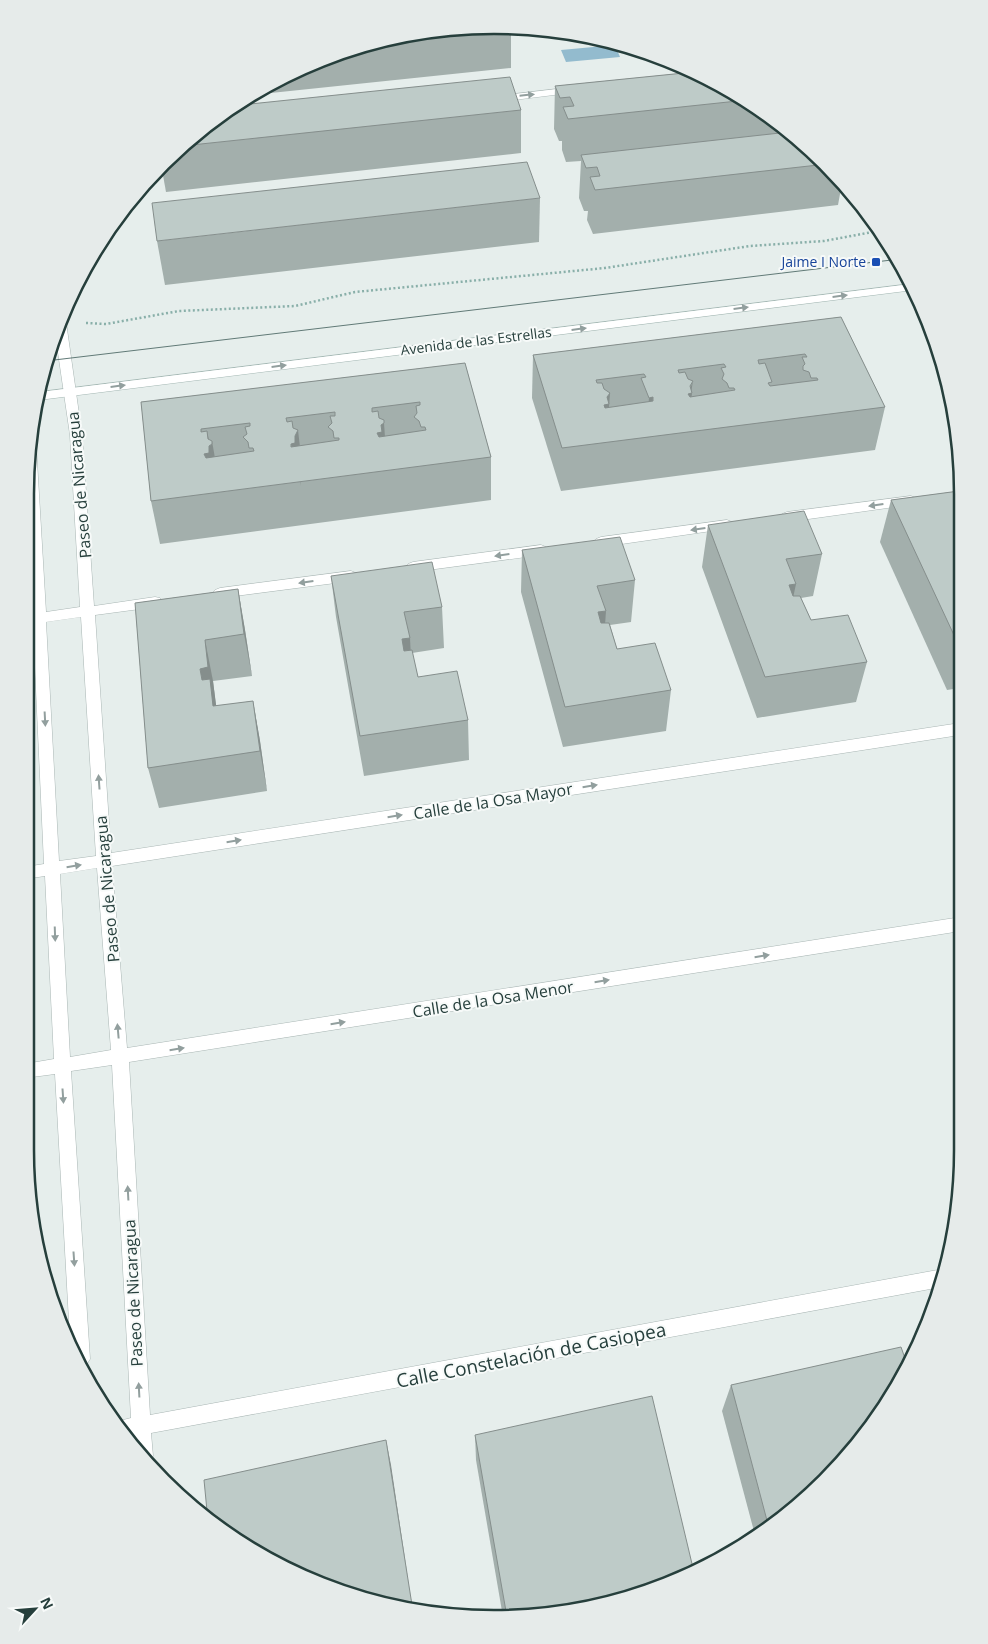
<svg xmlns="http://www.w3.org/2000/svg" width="988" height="1644" font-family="'Open Sans',sans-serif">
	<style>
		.water { fill: #93bbce }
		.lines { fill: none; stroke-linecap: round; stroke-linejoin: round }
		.street-casing { stroke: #a9b6b4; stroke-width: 1 }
		.secondary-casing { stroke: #a2b6b2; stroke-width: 1 }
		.path-far1 { stroke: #89afa9; stroke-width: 2.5; stroke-dasharray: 2 2.5; stroke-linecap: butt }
		.path { stroke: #89afa9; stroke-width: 4; stroke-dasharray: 3 4.5; stroke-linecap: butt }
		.street { fill: #fff; fill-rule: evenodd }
		.secondary { fill: #fff; fill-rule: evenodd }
		.tram { stroke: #617a77; stroke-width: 1 }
		.wall { fill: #a3afac }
		.shaded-wall { fill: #858e8c }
		.building { fill: #becbc8; stroke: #858e8c; fill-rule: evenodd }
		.oneway { fill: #929f9e }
		.transit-dot { fill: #1a4fb4; stroke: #f7faf9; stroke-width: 2 }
		.labels { text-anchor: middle; stroke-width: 4; stroke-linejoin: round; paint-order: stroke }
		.far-transit-label { font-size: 14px; fill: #164399; stroke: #f7faf9; text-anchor: end }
		.far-street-label { font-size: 14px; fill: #263f3c; stroke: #f7faf9 }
		.street-label { font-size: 16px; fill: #263f3c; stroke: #f7faf9 }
		.near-street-label { font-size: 19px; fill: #263f3c; stroke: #f7faf9 }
		.rim { fill: none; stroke: #263f3c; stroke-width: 2.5 }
	</style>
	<rect width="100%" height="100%" fill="#e6eeec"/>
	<path class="water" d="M615,45L620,57L566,62L561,50Z"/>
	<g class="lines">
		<defs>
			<g id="street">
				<path d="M574,87L578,88L579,90L578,92L497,102L492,99L497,96Z"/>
				<path d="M62,319L66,322L82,435L94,606L155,597L160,598L162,602L160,606L155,607L95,615L111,853L960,723V735L112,866L127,1048L961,917V931L129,1062L150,1415L943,1269L941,1287L151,1433L153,1456L149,1463L133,1446L132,1437L125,1438L115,1422L131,1418L112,1065L71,1071L90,1359L85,1367L70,1339L55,1074L25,1078V1064L54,1059L45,876L25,879V867L44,864L33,624L26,625V615L32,614C30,560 20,493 31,440L36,444L46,612L80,607L70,435L55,332ZM81,617L96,856L59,861L46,622ZM97,868L111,1050L70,1057L60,874Z"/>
				<path d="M911,496L916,498L917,501L916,504L787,522L782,520L780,517L782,514L787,512Z"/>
				<path d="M727,520L732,522L734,525L732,528L601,547L596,545L594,542L596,539L601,537Z"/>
				<path d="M541,545L546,547L548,550L546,553L541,555L413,572L408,570L406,567L408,564L413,562Z"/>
				<path d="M351,571L356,573L358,576L356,579L351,581L220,598L215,596L213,593L215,590L220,588Z"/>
			</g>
			<path id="secondary" d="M911,284L914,290L39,400L40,392Z"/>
		</defs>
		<use href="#street" class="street-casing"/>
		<use href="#secondary" class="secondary-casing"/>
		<path class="path-far1" d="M86,323L106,324L179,311L295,306L355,292L605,268L750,246L824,241L878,231"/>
		<path class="path" d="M38,1231L45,1230"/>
		<use href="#street" class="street"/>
		<use href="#secondary" class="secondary"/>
		<path class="tram" d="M46,361L900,259"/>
	</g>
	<g class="wall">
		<path d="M494,25L511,27V68L251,95L315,61L403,34Z"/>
		<path d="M694,72L755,104L826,163L842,183L838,205L593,234L587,220L588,211H584L579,198L581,161L566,162L562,150V141H559L554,129L555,86Z"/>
		<path d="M231,106L521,110V153L166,192L161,164Z"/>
		<path d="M540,198L539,242L165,285L157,241Z"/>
		<path d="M841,317L885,407L875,450L561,491L532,398L533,355Z"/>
		<path d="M465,363L491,457V500L160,544L151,501L141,402Z"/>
		<path d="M959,491L960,688L947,690L880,542L891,500Z"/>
		<path d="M708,525L822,554L813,596L801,598L811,620L867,662L856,702L757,718L702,567Z"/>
		<path d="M522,550L635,580L631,622L610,625L617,649L671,690L666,731L563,747L521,592Z"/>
		<path d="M331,576L442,607L444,648L412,653L418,677L468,720L469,760L364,776L336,617Z"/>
		<path d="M238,589L245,630L252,676L213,681L216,706L253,701L260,741L267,791L159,808L148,768L135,603Z"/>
		<path d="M731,1385L779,1522L755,1535L722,1411Z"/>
		<path d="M475,1435L644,1594L503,1617L476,1460Z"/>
	</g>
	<g class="shaded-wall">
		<path d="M693,381L691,393H692L688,432V394Z"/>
		<path d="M610,393L607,436L604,405L607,397Z"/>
		<path d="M653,397L649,437L645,438L649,398Z"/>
		<path d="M384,423L387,466L377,433L381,425Z"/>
		<path d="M201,429L206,454L207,431L210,446L212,441L220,487L204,454Z"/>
		<path d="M298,430L303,473L300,479L301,486L291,444Z"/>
		<path d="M796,584L787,626L789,585Z"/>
		<path d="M238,589L245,630L252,676L244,634Z"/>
		<path d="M606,611L603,653L598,612Z"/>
		<path d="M410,638L412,679L404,681L402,639Z"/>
		<path d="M205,640L213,681L218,720L202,680L200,669Z"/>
		<path d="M253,701L260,741L267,791L260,751Z"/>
		<path d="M386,1440L391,1465L412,1606V1605Z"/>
	</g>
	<g class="building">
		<path d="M494,25L504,26L392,37L403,34Z"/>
		<path d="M694,72L747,100L568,119L563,107L574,106L570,97L560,98L555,86Z"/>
		<path d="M510,77L521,110L182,146L231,106Z"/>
		<path d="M789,132L827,164L595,190L590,177L600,176L597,167L586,168L581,155Z"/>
		<path d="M527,162L540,198L157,241L152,203Z"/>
		<path d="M841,317L885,407L562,448L533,355ZM805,354L807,357H802L805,364L803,366V370L809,372L811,378H817L818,380L770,386L768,383L772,382L765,363L759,364L758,360ZM724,364L726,367L721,368L724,374L722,379L727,383L729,388H734L735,390L690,397L688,394L692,393L690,386L693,381L688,379L685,372L679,373L678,370ZM644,374L646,377L641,378L649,398L653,397V401L605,408L604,405L609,404L607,397L610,393L604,389L602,383H597L596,380Z"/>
		<path d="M465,363L491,457L151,501L141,402ZM420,402V405L416,406L417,413L414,417L419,421L421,427H425L426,430L379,437L377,433L382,432L381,425L384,423V420L379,418L378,411L372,412V408ZM335,412V416H330L332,423L328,427L333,431L334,438H339V440L291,447V444L295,443V436L298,430L293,428L292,421L287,422L286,418ZM250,423V426L245,427L247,434L243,437L248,442L249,448H253L254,451L206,458L204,454L209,453V446L212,444V441L208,439L207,431L201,432V429Z"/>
		<path d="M959,491L960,648L891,500Z"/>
		<path d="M804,511L822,554L786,559L796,584L789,585L793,596H800L811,620L848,615L867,662L765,677L708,525Z"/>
		<path d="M620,537L635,580L597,586L606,611L598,612L601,623H609L617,649L655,643L671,690L565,707L522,550Z"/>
		<path d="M432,562L442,607L404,612L410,638L402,639L404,651L412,650L418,677L457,671L468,720L360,736L331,576Z"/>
		<path d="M238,589L244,634L205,640L208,667L200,669L202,680L210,679L213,706L253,701L260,751L148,768L135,603Z"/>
		<path d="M901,1347L907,1364L884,1411L779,1522L769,1528L731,1385Z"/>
		<path d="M652,1396L693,1568L644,1594L507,1617L475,1435Z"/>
		<path d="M386,1440L412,1605L344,1594L208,1521L204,1480Z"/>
	</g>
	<defs><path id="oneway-solid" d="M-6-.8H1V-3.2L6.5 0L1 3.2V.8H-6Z" transform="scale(1.25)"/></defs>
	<g class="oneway">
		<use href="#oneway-solid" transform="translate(527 95) rotate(-6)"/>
		<use href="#oneway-solid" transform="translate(840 296) rotate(-7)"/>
		<use href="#oneway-solid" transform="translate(741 308) rotate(-7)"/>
		<use href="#oneway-solid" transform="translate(579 329) rotate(-7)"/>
		<use href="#oneway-solid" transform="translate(279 366) rotate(-7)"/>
		<use href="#oneway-solid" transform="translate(118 386) rotate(-7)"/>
		<use href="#oneway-solid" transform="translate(876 505) rotate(172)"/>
		<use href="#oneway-solid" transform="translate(698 529) rotate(172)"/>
		<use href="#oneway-solid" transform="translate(502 555) rotate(172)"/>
		<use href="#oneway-solid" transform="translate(306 582) rotate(172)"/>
		<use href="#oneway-solid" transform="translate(45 719) rotate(87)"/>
		<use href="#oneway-solid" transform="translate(99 782) rotate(-94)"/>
		<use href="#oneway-solid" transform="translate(590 786) rotate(-9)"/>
		<use href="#oneway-solid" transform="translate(395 816) rotate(-9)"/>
		<use href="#oneway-solid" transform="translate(234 841) rotate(-9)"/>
		<use href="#oneway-solid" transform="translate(74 866) rotate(-9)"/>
		<use href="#oneway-solid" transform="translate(55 934) rotate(88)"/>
		<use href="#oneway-solid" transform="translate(762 956) rotate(-9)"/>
		<use href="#oneway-solid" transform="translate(602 981) rotate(-9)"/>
		<use href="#oneway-solid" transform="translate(338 1023) rotate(-9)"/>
		<use href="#oneway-solid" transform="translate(118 1031) rotate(-95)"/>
		<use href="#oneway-solid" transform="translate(177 1049) rotate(-9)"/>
		<use href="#oneway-solid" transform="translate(63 1096) rotate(86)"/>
		<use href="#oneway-solid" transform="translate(128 1193) rotate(-93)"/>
		<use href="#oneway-solid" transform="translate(74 1259) rotate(86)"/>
		<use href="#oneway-solid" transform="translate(139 1390) rotate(-93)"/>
	</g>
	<rect class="transit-dot" x="871" y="257" width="10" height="10" rx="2.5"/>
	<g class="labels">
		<g class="far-transit-label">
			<text x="866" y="267">Jaime I Norte</text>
		</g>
		<g class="far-street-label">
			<text transform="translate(476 341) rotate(-7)" y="5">Avenida de las Estrellas</text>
		</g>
		<g class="street-label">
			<text transform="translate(79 485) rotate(-95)" y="6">Paseo de Nicaragua</text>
			<text transform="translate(493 801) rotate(-9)" y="6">Calle de la Osa Mayor</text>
			<text transform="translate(107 889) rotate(-95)" y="6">Paseo de Nicaragua</text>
			<text transform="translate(493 999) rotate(-9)" y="6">Calle de la Osa Menor</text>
			<text transform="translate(133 1293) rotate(-93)" y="6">Paseo de Nicaragua</text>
		</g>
		<g class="near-street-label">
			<text transform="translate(531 1355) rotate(-11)" y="7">Calle Constelación de Casiopea</text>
		</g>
	</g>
	<path d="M0 0H988V1644H0ZM494 34H494A460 460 0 0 1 954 494V1150A460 460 0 0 1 494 1610H494A460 460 0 0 1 34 1150V494A460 460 0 0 1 494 34Z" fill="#e6ebea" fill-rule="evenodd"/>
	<path class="rim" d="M494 34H494A460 460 0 0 1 954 494V1150A460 460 0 0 1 494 1610H494A460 460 0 0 1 34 1150V494A460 460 0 0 1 494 34Z"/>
	<g transform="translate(35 1609) rotate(64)" stroke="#f7faf9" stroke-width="4" paint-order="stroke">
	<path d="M0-4L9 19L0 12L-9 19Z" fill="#263f3c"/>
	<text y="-8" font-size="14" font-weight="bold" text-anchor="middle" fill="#263f3c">N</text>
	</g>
</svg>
